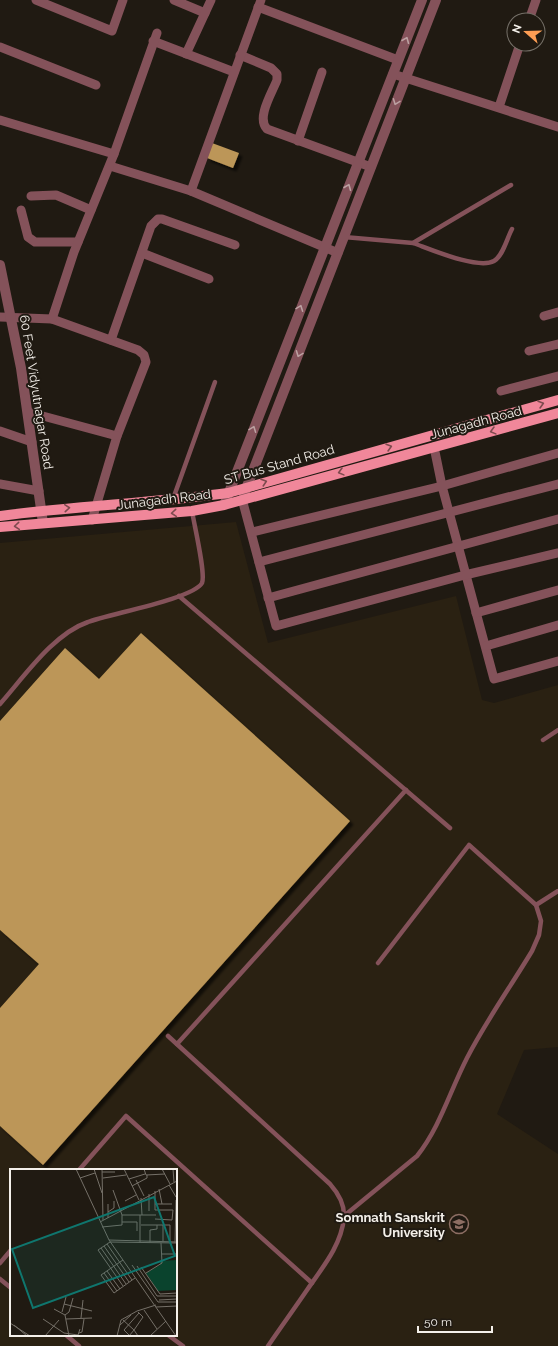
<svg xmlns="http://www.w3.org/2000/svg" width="558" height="1346" font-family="Raleway,sans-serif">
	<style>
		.built { fill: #2a2112; fill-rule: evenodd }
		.building { fill: #bc9658; filter: url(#shadow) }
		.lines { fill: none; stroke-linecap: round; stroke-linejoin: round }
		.service { stroke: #84525a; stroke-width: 4.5 }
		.minor { stroke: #84525a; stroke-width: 9 }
		.tertiary { stroke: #84525a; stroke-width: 10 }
		.primary { stroke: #f0879a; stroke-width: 10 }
		.oneway { stroke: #bca1a2 }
		.oneway2 { stroke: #7e4b4f }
		.labels { text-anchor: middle; stroke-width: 4; stroke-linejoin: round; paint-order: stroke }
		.street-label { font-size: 13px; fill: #f4f0ea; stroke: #201a12 }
		.poi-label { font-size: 13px; font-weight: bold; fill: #f4f0ea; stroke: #201a12; text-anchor: end }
		.inset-road { fill: none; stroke: #757068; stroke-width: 1 }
		.view { fill: #0f766e; fill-opacity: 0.15; stroke: #0f766e; stroke-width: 2 }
		.inset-edge { fill: none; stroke: #f4f0ea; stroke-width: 2 }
	</style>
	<defs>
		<filter id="shadow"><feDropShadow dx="3.5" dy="3.5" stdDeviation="1" flood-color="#0009"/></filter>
	</defs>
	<rect width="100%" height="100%" fill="#201a12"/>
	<path class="built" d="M236,522L268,643L456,596L482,700L494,703L558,685V1047L524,1050L497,1114L558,1154V1346H0V543ZM11,1170H176V1335H11Z"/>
	<g class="building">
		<path d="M212,143L239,153L233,168L207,158Z"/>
		<path d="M141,633L350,821L43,1165L0,1126V1008L39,964L0,930V721L65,648L99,679Z"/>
	</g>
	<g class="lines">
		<g class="service">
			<path d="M344,237L413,243L511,185"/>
			<path d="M413,243C430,249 478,270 494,261C503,256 507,238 512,229"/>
			<path d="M173,499L215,382"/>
			<path d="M179,596L450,828"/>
			<path d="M0,704C24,677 53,634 88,622C108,614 193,599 202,583C206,574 194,524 192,511"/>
			<path d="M543,740L558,730"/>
			<path d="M536,905L558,891"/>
			<path d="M168,1036L330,1184C338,1193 345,1205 344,1218C341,1246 322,1268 307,1290C294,1309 281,1327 268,1346"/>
			<path d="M177,1044L406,790"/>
			<path d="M79,1170L126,1116L312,1283"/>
			<path d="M344,1216L417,1156C440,1127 450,1091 467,1058C486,1021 511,986 532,951L539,935L541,921L536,905L469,845L378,963"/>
			<path d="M0,1263L11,1250"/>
			<path d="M0,1279L11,1288"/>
			<path d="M66,1335L79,1346"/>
			<path d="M168,1335L183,1346"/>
		</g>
		<g class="minor">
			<path d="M36,0L112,31L123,0"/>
			<path d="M174,0L205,13"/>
			<path d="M258,7L398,60"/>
			<path d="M529,20L536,0"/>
			<path d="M153,41L234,72"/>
			<path d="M0,47L96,85"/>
			<path d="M186,54L211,0"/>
			<path d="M240,55L271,68L277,74V80C272,93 256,118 267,129L371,167"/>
			<path d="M393,74L558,127"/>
			<path d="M499,107L520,44"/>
			<path d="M0,120L114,154"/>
			<path d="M298,141L322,72"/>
			<path d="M110,166L191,191L338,253"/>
			<path d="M191,191L261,0"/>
			<path d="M31,196L56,195L91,210"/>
			<path d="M21,210L28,237L35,242H78"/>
			<path d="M142,253L209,279"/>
			<path d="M544,316L558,312"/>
			<path d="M0,317L52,319L138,350L144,355L146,362L117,436L92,520"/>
			<path d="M52,319L74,252L114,154L157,33"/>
			<path d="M111,340L151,226L158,219H162L235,245"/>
			<path d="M529,351L558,344"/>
			<path d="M501,391L558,376"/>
			<path d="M28,412L117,436"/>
			<path d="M0,431L32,442"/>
			<path d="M434,447L442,486L494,679L558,661"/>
			<path d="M0,484L39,491"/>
			<path d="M242,499L276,626L465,575L558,553"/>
			<path d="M252,532L442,486L558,453"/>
			<path d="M259,562L558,484"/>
			<path d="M268,598L558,519"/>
			<path d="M476,613L558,590"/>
			<path d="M486,646L558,625"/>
		</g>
		<g class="tertiary">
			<path d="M0,265L21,368L43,523"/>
			<path d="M244,494L436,0"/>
			<path d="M224,505L422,0"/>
		</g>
		<g class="primary">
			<path d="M0,516C76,506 153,503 228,493L558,400"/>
			<path d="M0,527L192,511L224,505L558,413"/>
		</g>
	</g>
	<defs><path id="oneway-chevron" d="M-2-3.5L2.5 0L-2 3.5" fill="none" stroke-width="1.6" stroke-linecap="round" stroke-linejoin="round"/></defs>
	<g class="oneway">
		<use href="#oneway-chevron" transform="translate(406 40) rotate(-68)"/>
		<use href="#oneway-chevron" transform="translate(396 102) rotate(111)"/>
		<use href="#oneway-chevron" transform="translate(348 187) rotate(-68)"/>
		<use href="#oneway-chevron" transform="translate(300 308) rotate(-69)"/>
		<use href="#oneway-chevron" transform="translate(299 354) rotate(111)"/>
		<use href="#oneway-chevron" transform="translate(253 429) rotate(-69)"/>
	</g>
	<g class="oneway2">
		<use href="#oneway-chevron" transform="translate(541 404) rotate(-16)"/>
		<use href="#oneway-chevron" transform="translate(493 431) rotate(165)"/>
		<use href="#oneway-chevron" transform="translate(389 447) rotate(-16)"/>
		<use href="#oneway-chevron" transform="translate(341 472) rotate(165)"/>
		<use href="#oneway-chevron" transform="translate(264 482) rotate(-18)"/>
		<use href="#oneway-chevron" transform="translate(67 508) rotate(-5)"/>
		<use href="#oneway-chevron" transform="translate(174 513) rotate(175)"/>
		<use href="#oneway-chevron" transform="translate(17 526) rotate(175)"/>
	</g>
	<defs>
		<symbol id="university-ring" viewBox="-11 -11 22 22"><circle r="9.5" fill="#201a12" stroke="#8d6e63" stroke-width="1.5"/><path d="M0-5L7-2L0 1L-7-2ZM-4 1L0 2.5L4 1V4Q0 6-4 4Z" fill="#8d6e63"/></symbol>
	</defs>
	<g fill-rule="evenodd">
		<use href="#university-ring" x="448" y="1213" width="22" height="22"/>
	</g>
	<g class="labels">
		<g class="street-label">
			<text transform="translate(37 392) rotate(81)" y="5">60 Feet Vidyutnagar Road</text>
			<text transform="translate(476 422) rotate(-15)" y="5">Junagadh Road</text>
			<text transform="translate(279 464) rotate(-16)" y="5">ST Bus Stand Road</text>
			<text transform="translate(164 499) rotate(-7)" y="5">Junagadh Road</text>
		</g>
		<g class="poi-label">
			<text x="445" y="1222">Somnath Sanskrit<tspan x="445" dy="15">University</tspan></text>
		</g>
	</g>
	<g transform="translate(10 1169)">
		<rect width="167" height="167" fill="#201a12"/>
		<path d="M167,91V121L148,122L136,104L150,96V92Z" fill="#0a432d"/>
		<path class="inset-road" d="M66,0L99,71L166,167M84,0L92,24M92,0L93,51M114,0L129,31M134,0L136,6L155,5M152,0L160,15M163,0L164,13M92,3H105M70,9L85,4M93,9L116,6M119,10L135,5M126,11L134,27M159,16L166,28M122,17L137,9V6M149,20L152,35M145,22V41H163L162,51M131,29L132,46M115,32L126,26M98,35V49M145,35H162M139,42V25M98,43L104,39V32M112,46H146M145,50L162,51M90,53L167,12M112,53H127V62M131,56H160V73M92,58L112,56V46L103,21M99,71L167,73M153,72V56M130,73V46M140,73V61L147,60V56M165,74L166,31M97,75L122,111M94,77L119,113M91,79L116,115M152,85H167M113,91L91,106L104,124L125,109M122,96L148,133H167M127,97L147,127H167M131,98L150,125L167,124M97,102L110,120M94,104L107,122M136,104L152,94L151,74M113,117L88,81L100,73L167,74M149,131L167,130M54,135L82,142M146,138L167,137M44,140L55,146L59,167M134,141L147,160M52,143L56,128M55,146L59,143L63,129M71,149L73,131M33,150L54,164L68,166L70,160M56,150L82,149M113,151L124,161L133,148L128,143M0,154L20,167M4,156L17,167M110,156L121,146M69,164L72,163L74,150M119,166L114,161L129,144M35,167L49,151M107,167L111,151L127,142L146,136M119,167L124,161L128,167M140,167L156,152"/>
		<path class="view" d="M144,28L165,87L23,139L2,80Z"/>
		<rect width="167" height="167" class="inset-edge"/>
	</g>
	<g transform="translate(526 32) rotate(290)"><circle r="19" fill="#201a12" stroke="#757068"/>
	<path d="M0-3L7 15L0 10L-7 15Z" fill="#fd9d54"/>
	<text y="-6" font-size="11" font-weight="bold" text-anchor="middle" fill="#f4f0ea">N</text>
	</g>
	<path d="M418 1326v6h74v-6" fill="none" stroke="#f4f0ea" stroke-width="2"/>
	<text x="424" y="1326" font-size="12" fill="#f4f0ea" stroke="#201a12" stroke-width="3" paint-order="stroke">50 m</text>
</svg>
